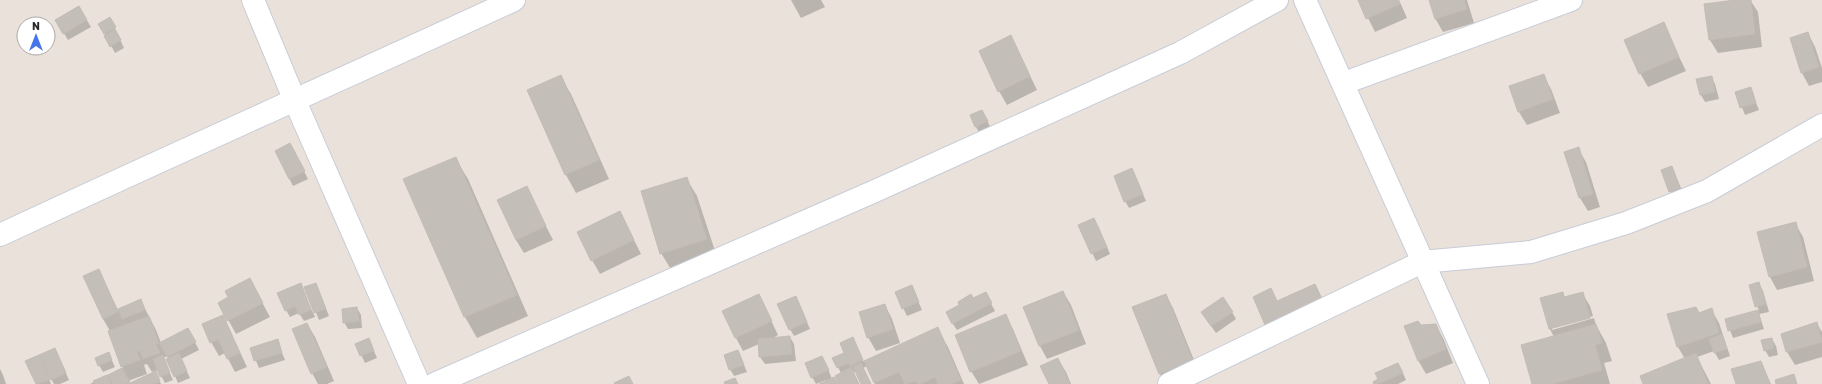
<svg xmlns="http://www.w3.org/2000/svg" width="1822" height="384" font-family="Rubik,sans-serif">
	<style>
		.shadow { fill: #0003 }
		.building { fill: #c4beb9; stroke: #c3bcb4 }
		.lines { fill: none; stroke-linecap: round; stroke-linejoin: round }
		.street-casing { stroke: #c8cdd8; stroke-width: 24 }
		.street { stroke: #fff; stroke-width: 22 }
	</style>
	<rect width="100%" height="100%" fill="#e9e1da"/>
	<g class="shadow">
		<path d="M791,0H821L825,7L801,18Z"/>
		<path d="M1359,0H1399L1407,18L1375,32Z"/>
		<path d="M1430,0H1467L1474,23L1443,32L1435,18Z"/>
		<path d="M1742,0H1750L1758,12L1762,47L1718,53L1710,40Z"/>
		<path d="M79,7L91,27L68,40L56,20Z"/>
		<path d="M110,18L124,48L115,53L99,24Z"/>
		<path d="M1663,24L1686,71L1648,87L1640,73Z"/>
		<path d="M1808,33L1815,47L1822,68V82L1809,86L1802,73Z"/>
		<path d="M1011,36L1037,90L1007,105L999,91Z"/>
		<path d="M1543,75L1551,89L1560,113L1527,125L1519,112L1510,87Z"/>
		<path d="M560,76L571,94L609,179L576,193L566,175L528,91Z"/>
		<path d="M1711,77L1715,84L1719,99L1705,102L1701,95L1697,80Z"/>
		<path d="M1750,88L1759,110L1745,115L1736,92Z"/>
		<path d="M986,118L991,129L980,134L976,127Z"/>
		<path d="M1578,149L1586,162L1600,207L1588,211L1580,198Z"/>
		<path d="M276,152H294L308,179L293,186Z"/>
		<path d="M455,158L468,179L528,316L477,338L465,317L405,180Z"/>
		<path d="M1672,167L1684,195L1674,198L1670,191Z"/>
		<path d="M1135,176L1146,201L1129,208L1125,201Z"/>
		<path d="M686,178L697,196L717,257L672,271L661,253Z"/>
		<path d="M526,187L553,240L524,253L516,240Z"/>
		<path d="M620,212L641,254L600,274L592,260Z"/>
		<path d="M1795,223L1803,237L1814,281L1777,290L1770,277Z"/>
		<path d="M1080,226H1098L1110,254L1096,261Z"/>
		<path d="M98,270L118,310L141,301L156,330L161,343L188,329L199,350L181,359L190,378L178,383L167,356L163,358L173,380L165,383L158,370L152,372L147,364L144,365L147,374L128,381L130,384H90L123,368L109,331H110L103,319Z"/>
		<path d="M316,284L329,316L319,320L306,288Z"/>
		<path d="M1759,284L1763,291L1769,312L1759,314L1764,329L1733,338L1726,320L1759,311L1750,286Z"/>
		<path d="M300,285L315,317L304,321L299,313L290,317L286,310Z"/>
		<path d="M912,287L922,310L907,316L896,293Z"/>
		<path d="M1063,292L1071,305L1086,344L1047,359L1040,346L1024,308Z"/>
		<path d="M257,293L270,317L236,334L219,303Z"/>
		<path d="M1562,293L1565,297L1582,293L1590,306L1593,316L1552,328V330L1594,318L1596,325L1606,343L1612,361L1604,363L1610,384H1533L1554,337L1550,329L1541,299Z"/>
		<path d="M759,295L778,335L771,339L790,337L794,344L796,361L765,364L760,357L759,344L743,351L736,338Z"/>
		<path d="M1166,295L1173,308L1200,375L1165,384L1160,374L1133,308Z"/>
		<path d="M973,300H989L995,311L957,330L953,324Z"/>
		<path d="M799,304L810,329L794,336L790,329Z"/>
		<path d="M885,305L892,319L900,343L876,351L868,337Z"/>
		<path d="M357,308L361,315L362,328L348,329L344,322Z"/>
		<path d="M1711,309L1719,323L1730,356L1719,360L1714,351L1697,357L1711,384H1644L1685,359L1678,347L1668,315L1699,314Z"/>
		<path d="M1232,312L1236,319L1216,333L1206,319Z"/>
		<path d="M223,316L247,367L235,372L225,353L219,356L211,342Z"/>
		<path d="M1005,316L1013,329L1028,365L979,384L971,371Z"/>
		<path d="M307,324L315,337L334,381L327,384H318L312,373Z"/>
		<path d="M1817,324L1822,332V357L1795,365L1787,352L1782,334Z"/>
		<path d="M1435,325L1443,338L1453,363L1426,374L1418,360L1420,326Z"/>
		<path d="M937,329L948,347L964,384H875L867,366L863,368L871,384H862L856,371L853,373L859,384H840L841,373L834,359L846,354L856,345L864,362Z"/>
		<path d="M369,339L377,358L365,363L356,344Z"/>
		<path d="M1772,339L1776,346L1778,355L1769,357L1765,350Z"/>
		<path d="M277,341L285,360L259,368L251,349Z"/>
		<path d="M55,349L69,380L60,384H54L48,373L47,374L51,384H37L27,361Z"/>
		<path d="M738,351L747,372L734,376L730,369Z"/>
		<path d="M109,354L115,367L103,372L99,365Z"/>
		<path d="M1058,359L1066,372L1071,384H1050Z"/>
		<path d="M1761,362L1771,384H1737Z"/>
		<path d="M826,364L832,379L837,384H821L827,381L826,380L816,384L812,377Z"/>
		<path d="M0,369L3,375L6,384H0Z"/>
		<path d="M1402,371L1406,380L1398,384H1375Z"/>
		<path d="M159,380L161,384H130Z"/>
	</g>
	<g class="building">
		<path d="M1358,0H1398L1400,4L1366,19Z"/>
		<path d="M1429,0H1464L1467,9L1435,19Z"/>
		<path d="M1735,0H1751L1755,34L1709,40L1704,4Z"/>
		<path d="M79,6L87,20L63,34L55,20Z"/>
		<path d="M110,17L116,27L104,34L98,24Z"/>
		<path d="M1664,22L1679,57L1639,74L1624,40Z"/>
		<path d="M115,29L121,40L110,47L104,36Z"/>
		<path d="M1808,32L1819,67L1801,73L1790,38Z"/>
		<path d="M1011,35L1030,76L998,92L979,51Z"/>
		<path d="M1544,74L1553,99L1518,112L1509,86Z"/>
		<path d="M561,75L599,160L565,175L527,90Z"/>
		<path d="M1712,76L1715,92L1700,95L1696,79Z"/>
		<path d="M1751,87L1756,103L1740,108L1735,92Z"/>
		<path d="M982,110L988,121L975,127L970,115Z"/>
		<path d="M290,143L305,171L289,179L275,151Z"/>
		<path d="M1579,147L1593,194L1579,198L1564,152Z"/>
		<path d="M456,157L517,295L464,317L403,179Z"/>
		<path d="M1672,166L1680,188L1669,192L1661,170Z"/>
		<path d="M1132,168L1143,194L1124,202L1114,176Z"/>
		<path d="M687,177L707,239L660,254L641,191Z"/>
		<path d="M527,186L546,226L516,240L497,200Z"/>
		<path d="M620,211L634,240L591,261L577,232Z"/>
		<path d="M1094,218L1107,247L1091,254L1078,225Z"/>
		<path d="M1796,222L1807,267L1769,277L1757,232Z"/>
		<path d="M99,269L118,312L103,319L83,276Z"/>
		<path d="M250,278L263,303L227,321L218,303L228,297L225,291Z"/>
		<path d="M1759,282L1766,304L1755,307L1749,285Z"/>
		<path d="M301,283L311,310L299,315L295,306L285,311L277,293Z"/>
		<path d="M316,283L326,309L314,313L304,287Z"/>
		<path d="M1315,284L1323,301L1265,325L1253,297L1271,288L1277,301Z"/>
		<path d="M912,285L919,302L902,309L895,292Z"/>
		<path d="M1063,291L1079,330L1039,346L1023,307Z"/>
		<path d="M986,292L992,303L952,324L946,312L959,305L958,302L971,294L973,298Z"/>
		<path d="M1563,292L1564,297L1583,292L1590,318L1549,329L1540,298Z"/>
		<path d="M759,294L772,321L735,338L722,311Z"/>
		<path d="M1166,294L1193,361L1159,374L1132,307Z"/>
		<path d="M796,296L807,322L789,330L777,304Z"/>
		<path d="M1223,297L1233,312L1211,326L1201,312Z"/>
		<path d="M141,299L145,310L122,319L118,309Z"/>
		<path d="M885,304L893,329L867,338L859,312Z"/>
		<path d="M357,307L359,321L343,323L342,309Z"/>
		<path d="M1696,307L1699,313L1712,308L1719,333L1677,347L1667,314Z"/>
		<path d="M1758,310L1761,322L1728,331L1725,319Z"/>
		<path d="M1006,314L1021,351L970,372L955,335Z"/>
		<path d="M223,315L240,353L227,359L218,339L210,343L202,324Z"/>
		<path d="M149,316L159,343L156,344L160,353L143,359L140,351H137L140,360L121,367L108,331Z"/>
		<path d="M1418,321L1421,325L1436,324L1446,349L1418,361L1404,326Z"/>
		<path d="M1817,322L1822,342L1786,352L1781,334Z"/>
		<path d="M307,323L327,367L311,374L292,329Z"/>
		<path d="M1596,324L1602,343L1595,345L1602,370L1552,384H1532L1521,345Z"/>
		<path d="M938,327L961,380L951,384H938L935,377L920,384H918L916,381L905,384L899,372L874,383L864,361Z"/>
		<path d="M188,328L196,342L167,357L159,343Z"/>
		<path d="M1722,334L1727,349L1714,353L1709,339Z"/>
		<path d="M790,336L792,354L759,357L758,339Z"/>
		<path d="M853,337L863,360L850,366L849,363L837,368L832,358L844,353L840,343Z"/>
		<path d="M369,338L374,351L360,356L355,344Z"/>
		<path d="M1772,338L1774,348L1764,351L1761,340Z"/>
		<path d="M278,339L282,353L254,361L250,348Z"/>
		<path d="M55,348L66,373L51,380L39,355Z"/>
		<path d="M738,350L744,365L729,370L724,355Z"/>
		<path d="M109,352L112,360L98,366L95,358Z"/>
		<path d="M179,353L187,371L174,377L166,359Z"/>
		<path d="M1696,353L1708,384H1643L1640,376Z"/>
		<path d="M39,355L50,380L36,384L25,361Z"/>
		<path d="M163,355L170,373L160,377L153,359Z"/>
		<path d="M822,356L829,370L811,378L805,363Z"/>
		<path d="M1058,358L1070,384H1049L1040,366Z"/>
		<path d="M1761,361L1770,384H1736L1731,369Z"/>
		<path d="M861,363L871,384H861L853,367Z"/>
		<path d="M1398,363L1403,373L1378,384H1374L1373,382L1378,379L1375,373Z"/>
		<path d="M851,367L859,384H839L835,376Z"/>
		<path d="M122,368L130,382L126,384H113L108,375Z"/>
		<path d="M156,371L160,381L155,384H128Z"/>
		<path d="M1794,374L1797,384H1776L1775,380Z"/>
		<path d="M107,375L111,384H95L93,381Z"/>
		<path d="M629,376L633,384H615L614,383Z"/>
		<path d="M834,377L838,384H819Z"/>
		<path d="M735,378L738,384H725L724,382Z"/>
	</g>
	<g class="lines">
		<defs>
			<g id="street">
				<path d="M253,0L295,101L419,384"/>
				<path d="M1305,0L1478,384"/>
				<path d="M1344,83L1571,0"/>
				<path d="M0,235C171,155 343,79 514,0"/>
				<path d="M434,384L875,191L1180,53L1277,0"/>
				<path d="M1169,384L1422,262L1531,252L1626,223L1707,191L1822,125"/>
			</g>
		</defs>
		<use href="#street" class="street-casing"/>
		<use href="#street" class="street"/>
	</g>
	<g transform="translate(36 36)"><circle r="19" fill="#ffffff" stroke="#a9a9a9"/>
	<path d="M0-3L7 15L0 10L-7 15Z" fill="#4675e9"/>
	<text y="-6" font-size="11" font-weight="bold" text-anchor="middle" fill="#272727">N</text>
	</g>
</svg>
